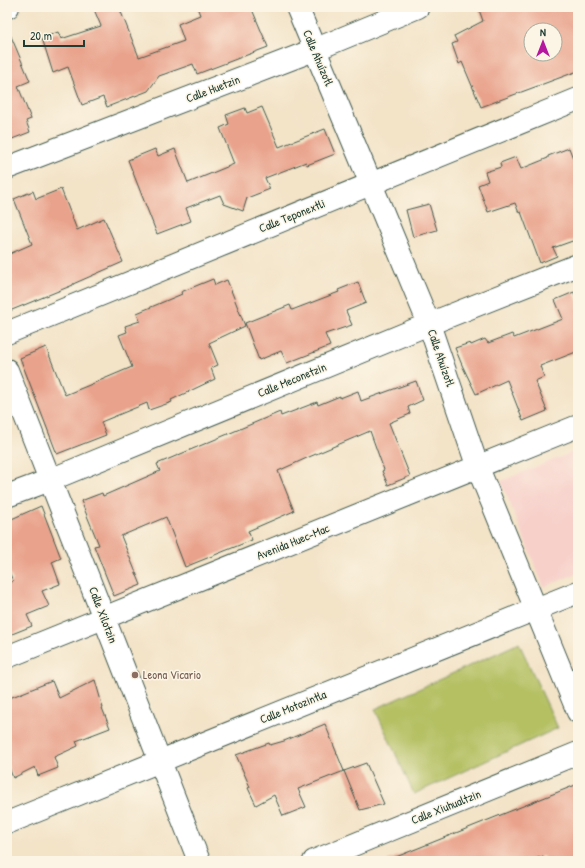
<svg xmlns="http://www.w3.org/2000/svg" width="585" height="868" font-family="'Patrick Hand',sans-serif">
	<style>
		.built { fill: #f7d0ca }
		.green { fill: #b4c062; stroke: #6a7e4b }
		.building { fill: #e9a38c; fill-rule: evenodd }
		.lines { fill: none; stroke-linecap: round; stroke-linejoin: round }
		.street-casing { stroke: #3f564a; stroke-width: 24 }
		.street { stroke: #fff; stroke-width: 22 }
		.education-dot { fill: #8d6e63; stroke: #fcf5e5; stroke-width: 1.5 }
		.labels { text-anchor: middle; stroke-width: 3; stroke-linejoin: round; paint-order: stroke }
		.street-label { font-size: 12px; fill: #1f3d34; stroke: #fcf5e5 }
		.education-label { font-size: 12px; fill: #785e54; stroke: #fcf5e5; text-anchor: start }
	</style>
	<rect width="100%" height="100%" fill="#fcf5e5"/>
	<filter id="ink" filterUnits="userSpaceOnUse"><feTurbulence type="fractalNoise" baseFrequency=".025" numOctaves="2"/><feDisplacementMap in="SourceGraphic" scale="8" xChannelSelector="R" yChannelSelector="G"/><feConvolveMatrix kernelMatrix="1 2 1 2 8 2 1 2 1" color-interpolation-filters="sRGB"/></filter>
	<filter id="wash" filterUnits="userSpaceOnUse"><feTurbulence type="fractalNoise" baseFrequency=".012" numOctaves="4" result="noise"/><feDisplacementMap in="SourceGraphic" scale="16" xChannelSelector="R" yChannelSelector="G"/><feGaussianBlur stdDeviation="0.9" result="paint"/><feColorMatrix in="noise" values="0 0 0 0 0 0 0 0 0 0 0 0 0 0 0 0 0 1.4 0 .05"/><feComposite in="paint" operator="in"/></filter>
	<g filter="url(#wash)">
		<rect width="100%" height="100%" fill="#f3e3c7"/>
		<path class="built" d="M578,450V573L544,587L501,481Z"/>
		<path class="green" d="M519,643L558,728L414,794L375,709Z"/>
		<g id="blocks">
			<g class="building">
				<path d="M93,7H119L139,57L184,41L178,24L200,15L197,7H251L268,47L197,74L193,64L159,76L148,91L107,107L103,97L82,105L68,67L53,73L42,38L58,32L61,39L101,26Z"/>
				<path d="M478,7H578V71L481,107L462,62L459,64L452,44L457,42L454,36L483,21ZM531,30H555V54H531Z"/>
				<path d="M7,27L30,81L18,86L31,119L26,121L30,132L7,141Z"/>
				<path d="M262,107L279,147L325,129L335,154L307,165L306,162L265,178L270,189L247,198L243,211L224,204L220,195L186,208L191,221L157,234L128,160L155,149L158,156L175,149L188,183L234,164L220,128L229,124L226,115L245,108L247,113Z"/>
				<path d="M569,148L578,171V239L553,248L557,256L540,263L521,212L519,213L515,203L488,212L478,185L488,181L485,172L501,167L500,163L516,157L521,169L548,158V156Z"/>
				<path d="M61,189L77,230L104,218L123,262L73,284V285L7,312V255L32,244L14,199L33,191L36,199Z"/>
				<path d="M429,204L437,230L413,237L406,210Z"/>
				<path d="M213,279L215,285L227,280L245,326L209,343L218,365L211,368L215,379L171,400L172,402L149,410L147,403L101,422L106,435L57,454L20,358L46,347L65,395L87,386L132,367L119,335L127,332L125,326L140,321L137,313L182,294L181,292Z"/>
				<path d="M358,282L366,303L346,311L352,325L325,334L330,346L287,363L281,351L259,360L245,323L290,305L292,310L339,292L338,290Z"/>
				<path d="M574,292L578,302V355L576,352L540,366L544,377L535,381L547,411L523,421L507,380L476,394L462,365L455,348L470,343L471,345L485,339L488,343L512,334L514,338L563,319L555,300Z"/>
				<path d="M416,381L423,400L408,407L410,414L389,423L410,476L388,485L382,471L384,470L370,431L309,457L278,471L294,511L248,531L252,540L185,567L166,517L121,536L141,585L114,596L94,546L99,545L81,501L102,493L103,496L160,471L157,464L280,412L281,416L317,402L318,405L340,396V398L358,391L361,401Z"/>
				<path d="M41,506L61,558L52,562L60,584L42,591L49,606L27,615L32,626L7,636V584L13,581L7,567V521Z"/>
				<path d="M95,680L103,708H102L110,728L76,741L78,746L54,757L58,768L38,776L35,767L13,778L7,762V699L52,681L59,698Z"/>
				<path d="M325,724L344,771L298,789L306,807L283,816L274,795L256,805L248,788L250,787L236,755L269,743L270,745L284,741Z"/>
				<path d="M366,763L384,804L360,810L344,771Z"/>
				<path d="M578,784V861H545L543,856L529,861H386Z"/>
			</g>
		</g>
	</g>
	<g filter="url(#ink)">
		<use href="#blocks" fill-opacity="0" stroke="#3f564a" stroke-width="1"/>
		<g class="lines">
			<defs>
				<g id="street">
					<path d="M7,7H8"/>
					<path d="M297,7L371,184L429,324L478,468L578,712"/>
					<path d="M7,168L314,50L418,7"/>
					<path d="M7,333L578,99"/>
					<path d="M7,370L199,861"/>
					<path d="M7,496L50,480L429,324L578,265"/>
					<path d="M7,657L578,426"/>
					<path d="M7,823L578,592"/>
					<path d="M314,861L578,753"/>
				</g>
			</defs>
			<use href="#street" class="street-casing"/>
			<use href="#street" class="street"/>
		</g>
	</g>
	<circle class="education-dot" cx="135" cy="675" r="4"/>
	<g class="labels">
		<g class="street-label">
			<text transform="translate(318 58) rotate(67)" y="4">Calle Ahuízotl</text>
			<text transform="translate(213 89) rotate(-21)" y="4">Calle Huetzin</text>
			<text transform="translate(292 216) rotate(-22)" y="4">Calle Teponextli</text>
			<text transform="translate(441 358) rotate(71)" y="4">Calle Ahuízotl</text>
			<text transform="translate(292 380) rotate(-22)" y="4">Calle Meconetzin</text>
			<text transform="translate(293 542) rotate(-22)" y="4">Avenida Huec-Mac</text>
			<text transform="translate(103 615) rotate(69)" y="4">Calle Xilotzin</text>
			<text transform="translate(293 707) rotate(-22)" y="4">Calle Motozintla</text>
			<text transform="translate(446 807) rotate(-22)" y="4">Calle Xiuhualtzin</text>
		</g>
		<g class="education-label">
			<text x="143" y="679">Leona Vicario</text>
		</g>
	</g>
	<rect width="585" height="868" fill="none" stroke="#fcf5e5" stroke-width="24"/>
	<g transform="translate(543 42)"><circle r="19" fill="#fcf5e5" stroke="#a4ab9e"/>
	<path d="M0-3L7 15L0 10L-7 15Z" fill="#b5179e"/>
	<text y="-6" font-size="11" font-weight="bold" text-anchor="middle" fill="#1f3d34">N</text>
	</g>
	<path d="M24 40v6h60v-6" fill="none" stroke="#1f3d34" stroke-width="2"/>
	<text x="30" y="40" font-size="12" fill="#1f3d34" stroke="#fcf5e5" stroke-width="3" paint-order="stroke">20 m</text>
</svg>
